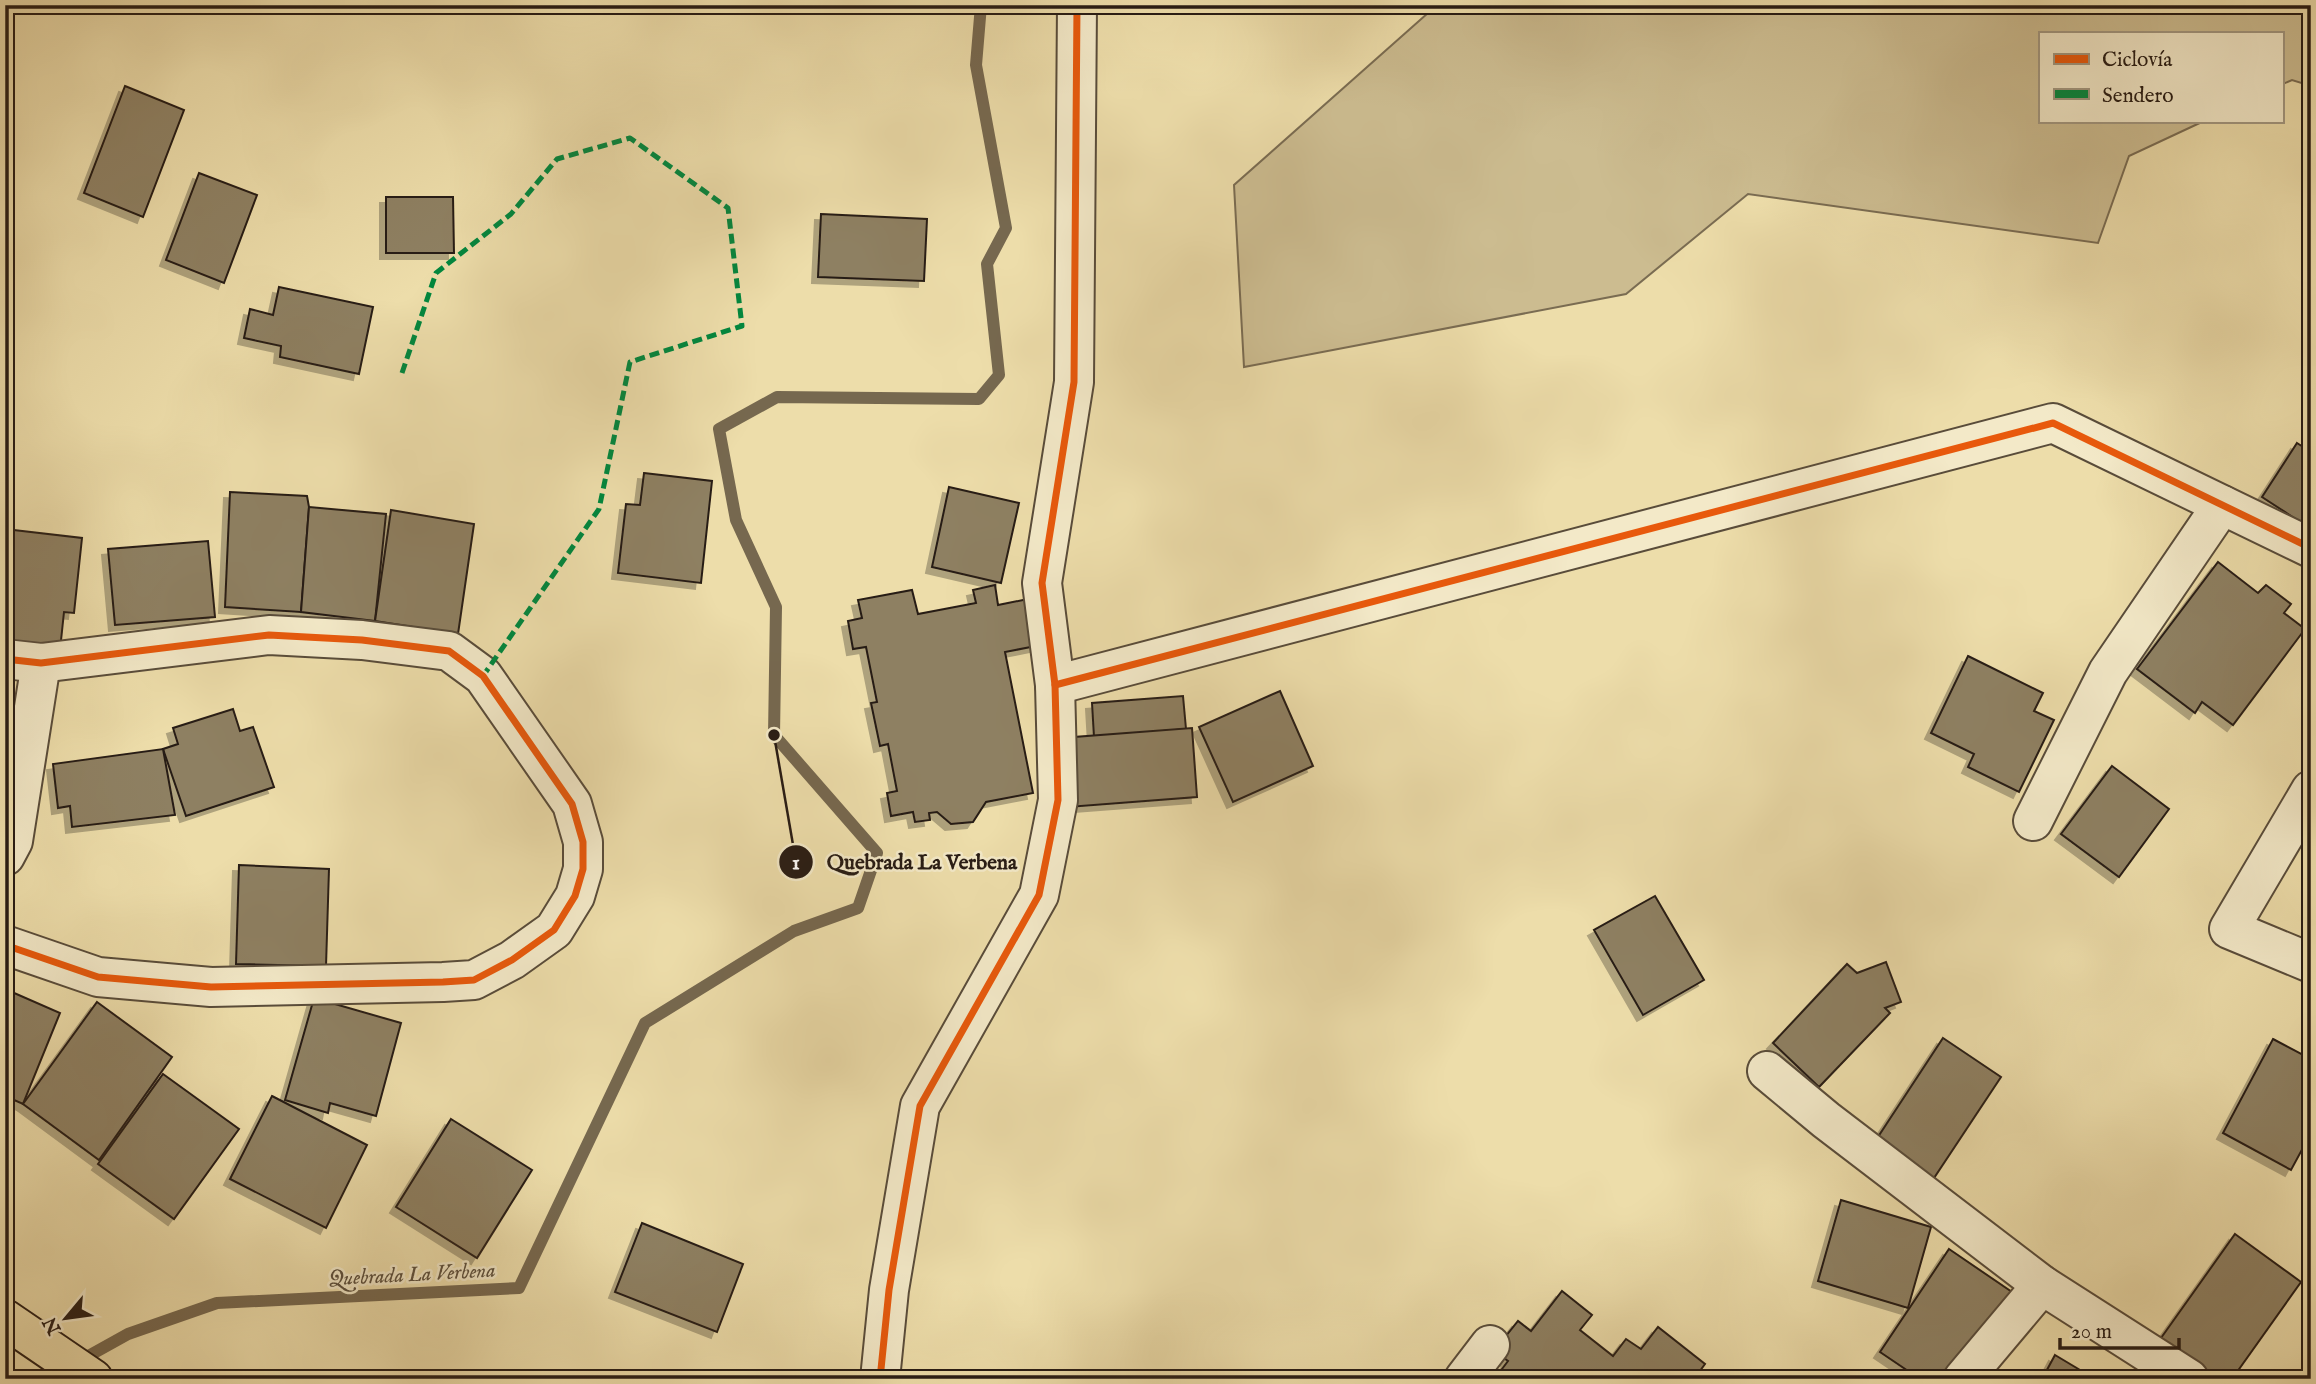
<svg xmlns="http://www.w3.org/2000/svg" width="2316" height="1384" font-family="'IM FELL English',serif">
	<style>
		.green { fill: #ccbc90; stroke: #7a6c52; stroke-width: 2 }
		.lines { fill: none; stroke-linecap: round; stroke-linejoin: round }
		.stream { stroke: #76684f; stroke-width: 12 }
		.building { fill: #8e8062; stroke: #281c14; stroke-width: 2; filter: url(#shadow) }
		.street-casing { stroke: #594c3a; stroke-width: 42 }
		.primary-casing { stroke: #281c14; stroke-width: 42 }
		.street { stroke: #f3e9c8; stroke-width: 38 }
		.primary { stroke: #edddaa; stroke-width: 38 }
		.quiet { stroke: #00873e; stroke-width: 5; stroke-dasharray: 10 5; stroke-linecap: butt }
		.cycleway-casing { stroke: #f3e9c8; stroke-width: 11 }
		.cycleway { stroke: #e8590c; stroke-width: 7 }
		.labels { text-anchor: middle; stroke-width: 5; stroke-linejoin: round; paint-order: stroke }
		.water-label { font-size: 21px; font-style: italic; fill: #5c4f3c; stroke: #f3e9c8 }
		.leader { fill: none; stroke: #281c14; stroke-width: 2.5 }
		.callout-dot { fill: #281c14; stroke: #f3e9c8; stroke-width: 2.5 }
		.mark-label { font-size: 21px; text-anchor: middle; font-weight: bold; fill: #fff }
		.callout-label { font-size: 21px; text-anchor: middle; font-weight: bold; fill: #281c14; stroke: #f3e9c8; stroke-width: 5; stroke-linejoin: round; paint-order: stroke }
	</style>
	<defs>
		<filter id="shadow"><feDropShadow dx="-6" dy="6" stdDeviation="0" flood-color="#0004"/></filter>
	</defs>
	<rect width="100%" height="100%" fill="#edddaa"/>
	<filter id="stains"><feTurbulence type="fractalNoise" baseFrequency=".00286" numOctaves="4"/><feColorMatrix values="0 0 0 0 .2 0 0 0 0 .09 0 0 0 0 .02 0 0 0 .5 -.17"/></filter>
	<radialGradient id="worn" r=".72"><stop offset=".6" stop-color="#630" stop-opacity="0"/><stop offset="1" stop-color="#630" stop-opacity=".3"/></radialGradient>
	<path class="green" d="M1437,5H2311V86L2292,80L2283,84V33H2041V121H2204L2129,156L2098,243L1748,194L1626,294L1244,367L1234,185Z"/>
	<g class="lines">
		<path class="stream" d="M47,1379L128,1334L217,1303L519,1288L645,1023L794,931L858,908L877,853L774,735L776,607L736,520L719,429L777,397L979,399L999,375L987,264L1006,228L976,65L981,5"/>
	</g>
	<g class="building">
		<path d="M125,86L184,110L143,217L84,193Z"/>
		<path d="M199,173L257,195L224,283L166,260Z"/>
		<path d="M386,197H453L454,253H386Z"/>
		<path d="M821,214L927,219L924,281L818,277Z"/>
		<path d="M279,287L373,307L359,374L280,357L281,346L244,338L250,309L273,315Z"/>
		<path d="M2297,443L2311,452V529L2262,497Z"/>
		<path d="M644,473L712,481L701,583L618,573L626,504L640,505Z"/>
		<path d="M949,487L1019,503L1001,583L932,567Z"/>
		<path d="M230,492L307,496L309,507L301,612L225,607Z"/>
		<path d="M309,507L386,514L375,621L301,612Z"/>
		<path d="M391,510L474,524L458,634L375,621Z"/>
		<path d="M5,529L82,538L74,613L64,612L60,650L5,644Z"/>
		<path d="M208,541L215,617L115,625L108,549Z"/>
		<path d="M2218,562L2258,593L2266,585L2291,604L2284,613L2305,629L2233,725L2202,702L2195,713L2137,669Z"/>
		<path d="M995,585L998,605L1028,599L1036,646L1005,652L1033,793L986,802L973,822L951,824L937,812L929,813L930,820L915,822L913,812L891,816L887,793L897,791L888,744L880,746L871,703L877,702L866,647L853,649L848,621L862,618L858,600L912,590L918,614L976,603L973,590Z"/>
		<path d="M1968,656L2043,693L2034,711L2054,720L2019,792L1968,767L1974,754L1931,733Z"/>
		<path d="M1280,691L1313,766L1233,802L1199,727Z"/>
		<path d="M1183,696L1186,729L1094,737L1092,703Z"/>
		<path d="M233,709L240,731L253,727L274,787L186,816L163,749L178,744L173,728Z"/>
		<path d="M1192,728L1197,797L1068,807L1061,738Z"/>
		<path d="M163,749L175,815L72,827L70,806L58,808L53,764Z"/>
		<path d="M2112,766L2169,809L2119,877L2061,834Z"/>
		<path d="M239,865L329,869L326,966L236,964Z"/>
		<path d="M1655,896L1704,980L1643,1015L1594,930Z"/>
		<path d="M1886,962L1901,1002L1885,1008L1890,1013L1819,1087L1773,1043L1847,964L1857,973Z"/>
		<path d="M5,989L60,1013L23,1104L5,1096Z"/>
		<path d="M314,998L401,1023L376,1116L330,1103L328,1113L285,1100Z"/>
		<path d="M97,1002L172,1057L99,1160L23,1104Z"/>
		<path d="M1943,1038L2001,1077L1932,1181L1874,1143Z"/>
		<path d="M2273,1039L2311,1059V1133L2291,1170L2223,1133Z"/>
		<path d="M163,1074L239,1129L174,1219L98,1164Z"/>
		<path d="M272,1096L367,1145L326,1228L230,1179Z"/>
		<path d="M451,1119L532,1170L477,1258L396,1207Z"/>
		<path d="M1841,1200L1931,1227L1908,1308L1818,1281Z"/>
		<path d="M642,1223L743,1264L717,1332L615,1292Z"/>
		<path d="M2235,1234L2301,1282L2232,1379H2218L2161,1338Z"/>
		<path d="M1949,1249L2012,1292L1954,1379H1920L1880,1352Z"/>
		<path d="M1562,1291L1592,1315L1580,1330L1613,1356L1626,1339L1641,1349L1658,1327L1705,1364L1694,1379H1514L1502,1369L1508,1361L1494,1351L1518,1321L1531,1331Z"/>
		<path d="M2055,1355L2095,1379H2042Z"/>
	</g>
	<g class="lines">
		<defs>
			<g id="street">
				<path d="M5,659L41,663L269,635L362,640L449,651L483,676L572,804L583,842V869L575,896L554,930L512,960L474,980L443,982L211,987L98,977L5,945"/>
				<path d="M1055,685L2053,423L2311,548"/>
				<path d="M2311,790L2229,929L2311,963"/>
				<path d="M2033,821L2108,672L2222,505"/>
				<path d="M5,856L13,841L41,663"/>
				<path d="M1767,1071L1826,1120L2042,1285L2189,1379"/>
				<path d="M880,1379L889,1290L920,1106L1039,895L1058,800L1055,685L1042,583L1074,382L1077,5"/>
				<path d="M1464,1379L1490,1345"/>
				<path d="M1963,1379L2042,1285"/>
			</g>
			<path id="primary" d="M5,1319L93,1379"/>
		</defs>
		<use href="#street" class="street-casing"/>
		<use href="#primary" class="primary-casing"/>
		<use href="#street" class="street"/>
		<use href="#primary" class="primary"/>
		<path class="quiet" d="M402,373L436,273L511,214L557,159L630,138L728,208L742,326L630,362L599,509L483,676"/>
		<defs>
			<g id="cycleway">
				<path d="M5,659L41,663L269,635L362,640L449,651L483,676L572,804L583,842V869L575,896L554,930L512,960L474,980L443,982L211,987L98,977L5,945"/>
				<path d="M1055,685L2053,423L2311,548"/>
				<path d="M880,1379L889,1290L920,1106L1039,895L1058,800L1055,685L1042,583L1074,382L1077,5"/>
			</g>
		</defs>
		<use href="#cycleway" class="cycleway-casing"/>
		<use href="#cycleway" class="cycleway"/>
	</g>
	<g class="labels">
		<g class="water-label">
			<text transform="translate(412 1274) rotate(-3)" y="7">Quebrada La Verbena</text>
		</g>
	</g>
	<path class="leader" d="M774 735L796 862"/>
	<g class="callout-dot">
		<circle cx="774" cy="735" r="7"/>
		<circle cx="796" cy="862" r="18"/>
	</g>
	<g class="mark-label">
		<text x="796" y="869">1</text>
	</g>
	<g class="callout-label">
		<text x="922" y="869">Quebrada La Verbena</text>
	</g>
	<rect width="2316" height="1384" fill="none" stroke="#edddaa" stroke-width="28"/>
	<rect x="7" y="7" width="2302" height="1370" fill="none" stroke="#281c14" stroke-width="3.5"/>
	<rect x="14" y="14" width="2288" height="1356" fill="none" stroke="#281c14" stroke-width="2"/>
	<rect x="2039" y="32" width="245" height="91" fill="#f3e9c8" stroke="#a29780" stroke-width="2"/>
	<rect x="2054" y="54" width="35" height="10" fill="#e8590c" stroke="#a29780" stroke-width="2"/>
	<text x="2102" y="66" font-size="21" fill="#281c14">Ciclovía</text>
	<rect x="2054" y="89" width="35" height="10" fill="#00873e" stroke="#a29780" stroke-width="2"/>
	<text x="2102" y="102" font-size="21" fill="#281c14">Sendero</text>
	<g transform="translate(66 1318) rotate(241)" stroke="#f3e9c8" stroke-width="5" paint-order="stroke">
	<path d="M0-5L12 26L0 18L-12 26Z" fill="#281c14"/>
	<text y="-10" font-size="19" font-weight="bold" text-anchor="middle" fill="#281c14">N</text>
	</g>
	<path d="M2060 1338v10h119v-10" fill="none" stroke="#281c14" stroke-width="3.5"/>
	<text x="2071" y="1338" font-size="21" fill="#281c14" stroke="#f3e9c8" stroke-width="5" paint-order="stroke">20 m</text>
	<rect width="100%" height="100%" filter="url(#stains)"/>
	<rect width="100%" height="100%" fill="url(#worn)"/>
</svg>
